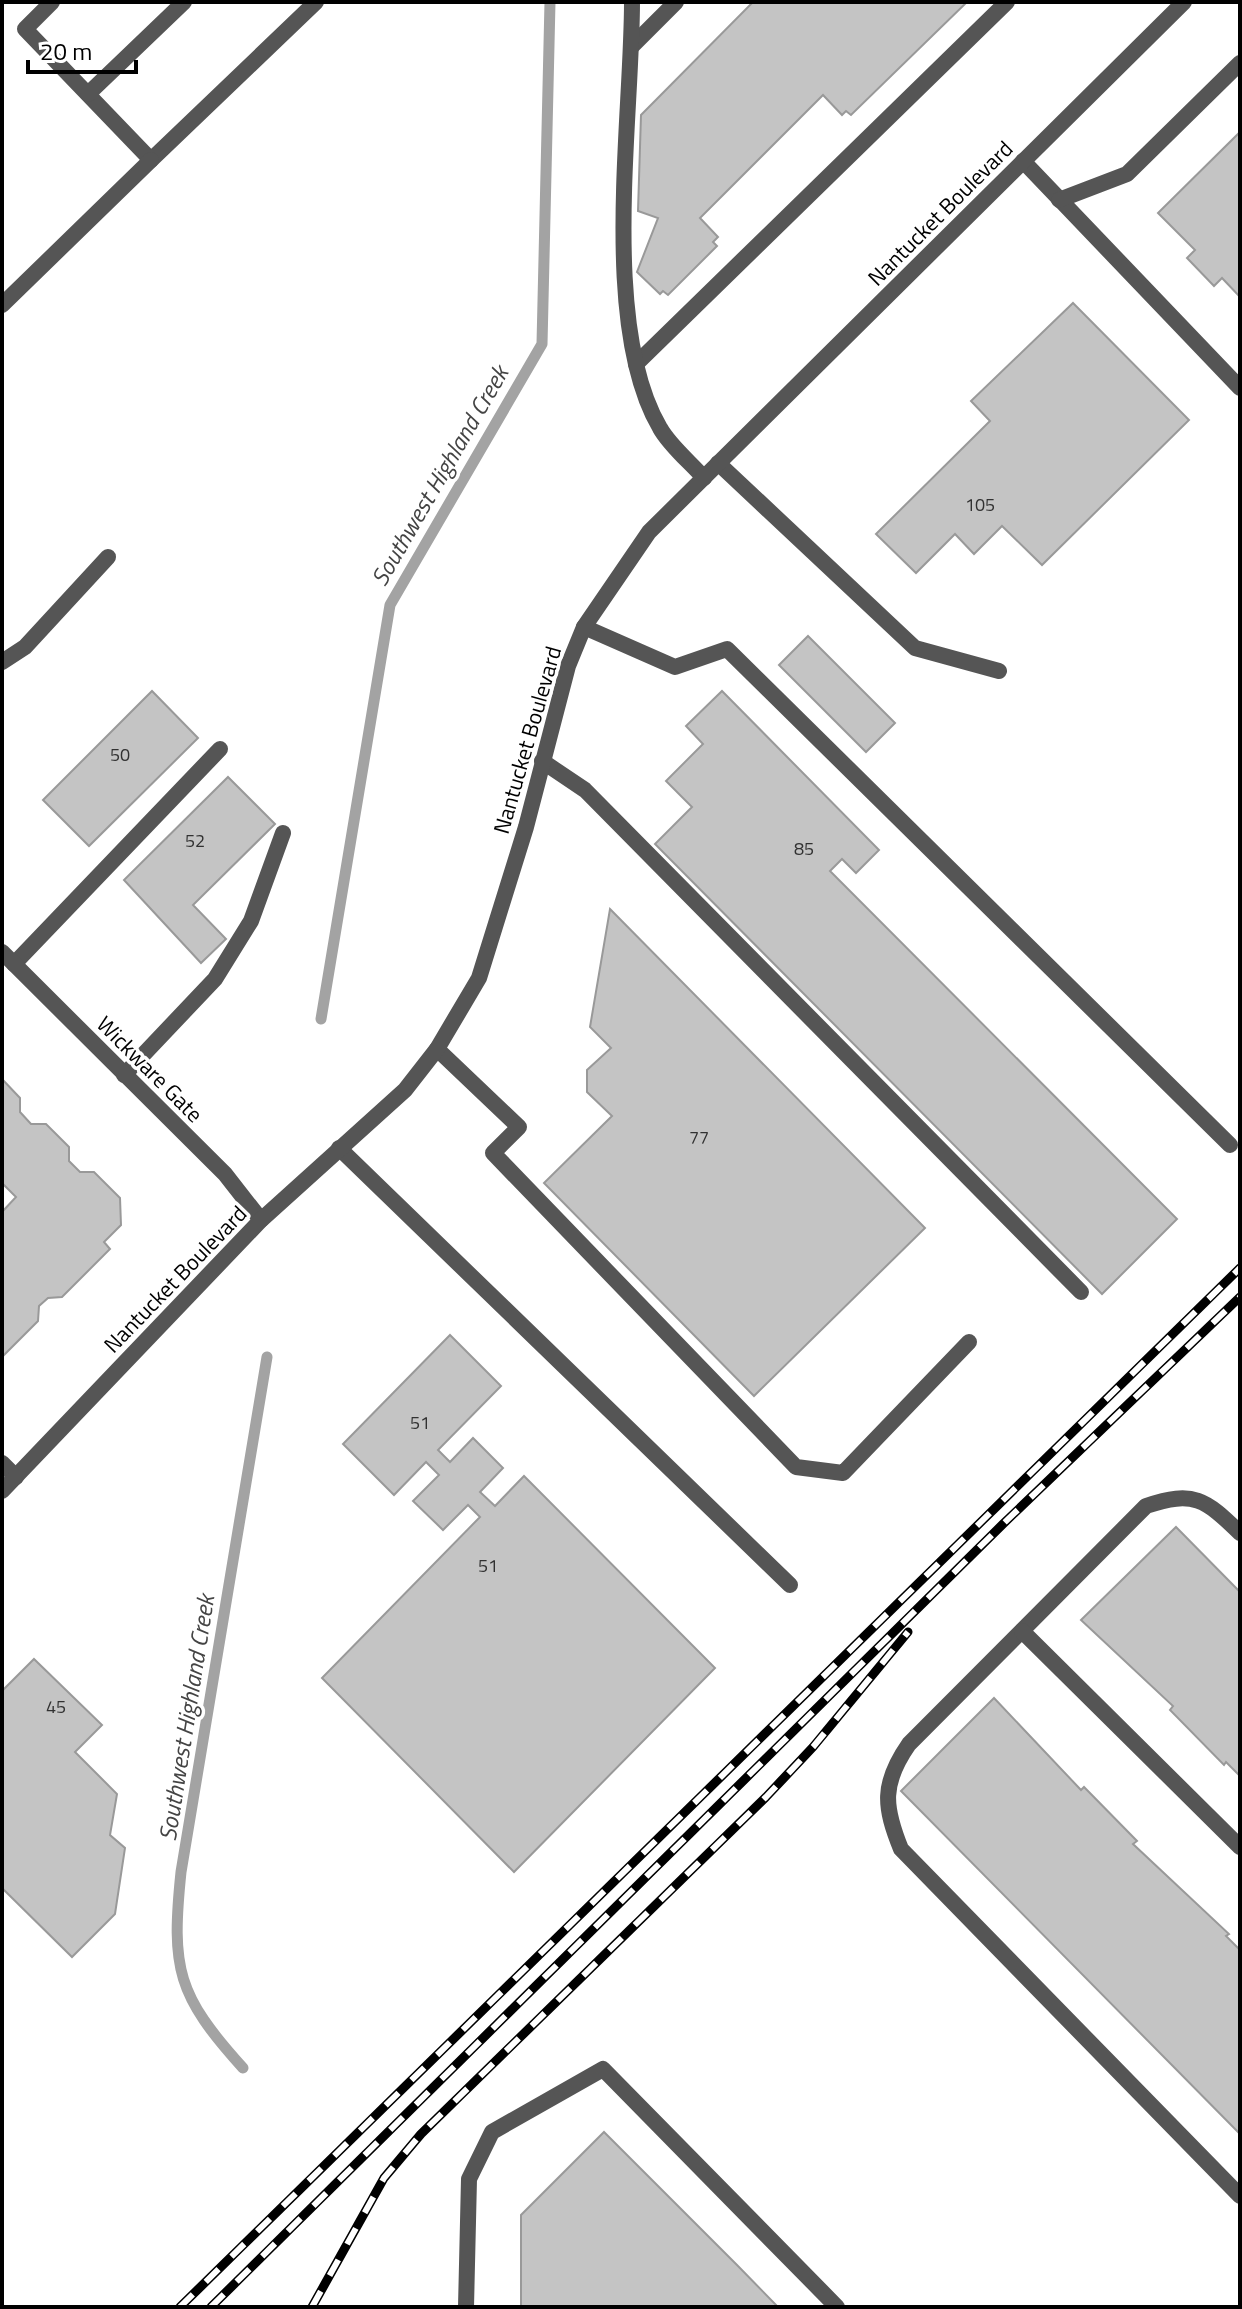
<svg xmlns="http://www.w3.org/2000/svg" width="1242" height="2309" font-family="'Titillium Web',sans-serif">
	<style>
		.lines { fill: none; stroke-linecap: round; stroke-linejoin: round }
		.stream { stroke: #a3a3a3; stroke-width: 11 }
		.building { fill: #c4c4c4; stroke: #999; stroke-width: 2 }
		.lane { stroke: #555; stroke-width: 16 }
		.street { stroke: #555; stroke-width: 16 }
		.rail-casing { stroke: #000; stroke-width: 9 }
		.rail { stroke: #fff; stroke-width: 6; stroke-dasharray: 18; stroke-linecap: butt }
		.labels { text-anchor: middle; stroke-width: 7; stroke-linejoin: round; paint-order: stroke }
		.number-label { font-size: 18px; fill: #313131 }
		.street-label { font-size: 22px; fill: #000; stroke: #fff }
		.water-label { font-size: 24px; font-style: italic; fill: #444; stroke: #fff }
	</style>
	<rect width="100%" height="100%" fill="#fff"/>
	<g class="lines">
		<g class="stream">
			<path d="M321,1019L390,605L542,344L550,2"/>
			<path d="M243,2068C177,1995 171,1969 181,1872L267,1357"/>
		</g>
	</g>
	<g class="building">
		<path d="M753,2H967L851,115L846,111L842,115L823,95L700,218L718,237L713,242L717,246L668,295L663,291L660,294L637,272L658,218L638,211L641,115Z"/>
		<path d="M1240,132V297L1222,278L1214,286L1187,258L1195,250L1158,213Z"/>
		<path d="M1073,303L1189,420L1042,565L1002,526L974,554L955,534L916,573L876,534L990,421L971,401Z"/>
		<path d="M808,636L895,723L866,752L779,665Z"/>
		<path d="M152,691L198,738L89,846L43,800Z"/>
		<path d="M722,691L879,850L856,873L842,859L830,871L1177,1219L1102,1294L655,844L692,807L666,781L703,744L686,726Z"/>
		<path d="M228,777L275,824L193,905L226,939L201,963L124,880Z"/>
		<path d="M610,909L925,1228L754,1396L544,1183L612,1116L587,1092V1070L611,1048L590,1027Z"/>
		<path d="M2,1079L20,1098V1112L31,1124H46L69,1147V1161L80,1172H94L120,1198L121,1225L104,1242L110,1249L62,1297L48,1298L39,1306L38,1321L2,1357V1212L16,1197L2,1183Z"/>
		<path d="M450,1335L501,1386L438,1450L450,1462L473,1438L503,1468L480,1492L495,1506L524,1476L715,1668L514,1872L322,1678L480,1517L468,1505L443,1530L413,1501L439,1475L426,1462L394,1495L343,1444Z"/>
		<path d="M1176,1527L1240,1592V1776L1226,1762L1224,1765L1170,1710L1173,1706L1081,1620Z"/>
		<path d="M34,1659L102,1725L75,1752L117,1794L110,1835L125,1848L115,1914L72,1957L2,1888V1691Z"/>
		<path d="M994,1698L1081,1790L1084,1787L1137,1841L1133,1844L1229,1934L1226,1936L1240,1950V2134L901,1791Z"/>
		<path d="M604,2132L737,2265L778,2307H521V2215Z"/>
	</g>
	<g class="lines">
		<g class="lane">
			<path d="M52,2L25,29L151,160L316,2"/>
			<path d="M632,46L676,2"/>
			<path d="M88,94L184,2"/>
			<path d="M1023,161L1240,388"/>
			<path d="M1059,200L1127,174L1240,63"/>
			<path d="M2,305L151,160"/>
			<path d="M636,364L1007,2"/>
			<path d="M718,463L915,648L999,671"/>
			<path d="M584,627L675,667L727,649L1230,1145"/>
			<path d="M2,662L25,647L108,557"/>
			<path d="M542,761L585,790L1081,1292"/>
			<path d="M14,964L220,749"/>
			<path d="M437,1049L519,1127L493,1153L796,1467L843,1473L969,1342"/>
			<path d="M124,1075L215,979L251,921L283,833"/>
			<path d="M339,1148L790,1585"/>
			<path d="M2,1463L16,1477"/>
			<path d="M1240,1533C1205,1499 1194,1490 1146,1506L909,1744C881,1784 884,1807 901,1849L1240,2196"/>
			<path d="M1022,1631L1240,1847"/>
			<path d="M466,2307L469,2179L492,2132L603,2069L837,2307"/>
		</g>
		<g class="street">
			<path d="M632,2C632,120 600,326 660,428C670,446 690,462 704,478"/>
			<path d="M2,952L225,1174L261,1220"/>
			<path d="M2,1491L261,1220L405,1090L437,1049L479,978L526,827L568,666L584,627L649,532L1184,2"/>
		</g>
		<defs>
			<g id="rail">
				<path d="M180,2307L1240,1268"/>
				<path d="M211,2307L1003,1524L1240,1297"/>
				<path d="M312,2307L384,2178L421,2134L766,1797L813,1747L908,1632"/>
			</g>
		</defs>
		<use href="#rail" class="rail-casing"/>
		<use href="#rail" class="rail"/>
	</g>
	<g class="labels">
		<g class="number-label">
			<text x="980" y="511">105</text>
			<text x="120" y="761">50</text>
			<text x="195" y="847">52</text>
			<text x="804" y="855">85</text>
			<text x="699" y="1144">77</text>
			<text x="420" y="1429">51</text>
			<text x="488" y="1572">51</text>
			<text x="56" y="1713">45</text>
		</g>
		<g class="street-label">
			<text transform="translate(940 213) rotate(-45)" y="8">Nantucket Boulevard</text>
			<text transform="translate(527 740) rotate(-74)" y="8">Nantucket Boulevard</text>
			<text transform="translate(150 1069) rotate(45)" y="8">Wickware Gate</text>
			<text transform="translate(175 1279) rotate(-46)" y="8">Nantucket Boulevard</text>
		</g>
		<g class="water-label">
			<text transform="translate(440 476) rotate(-60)" y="8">Southwest Highland Creek</text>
			<text transform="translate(187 1718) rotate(-81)" y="8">Southwest Highland Creek</text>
		</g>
	</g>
	<rect width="1242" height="2309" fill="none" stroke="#000000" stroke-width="8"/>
	<path d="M28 60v12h108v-12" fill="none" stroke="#000000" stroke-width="4"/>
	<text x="40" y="60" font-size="24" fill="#000000" stroke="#ffffff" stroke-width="6" paint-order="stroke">20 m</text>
</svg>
